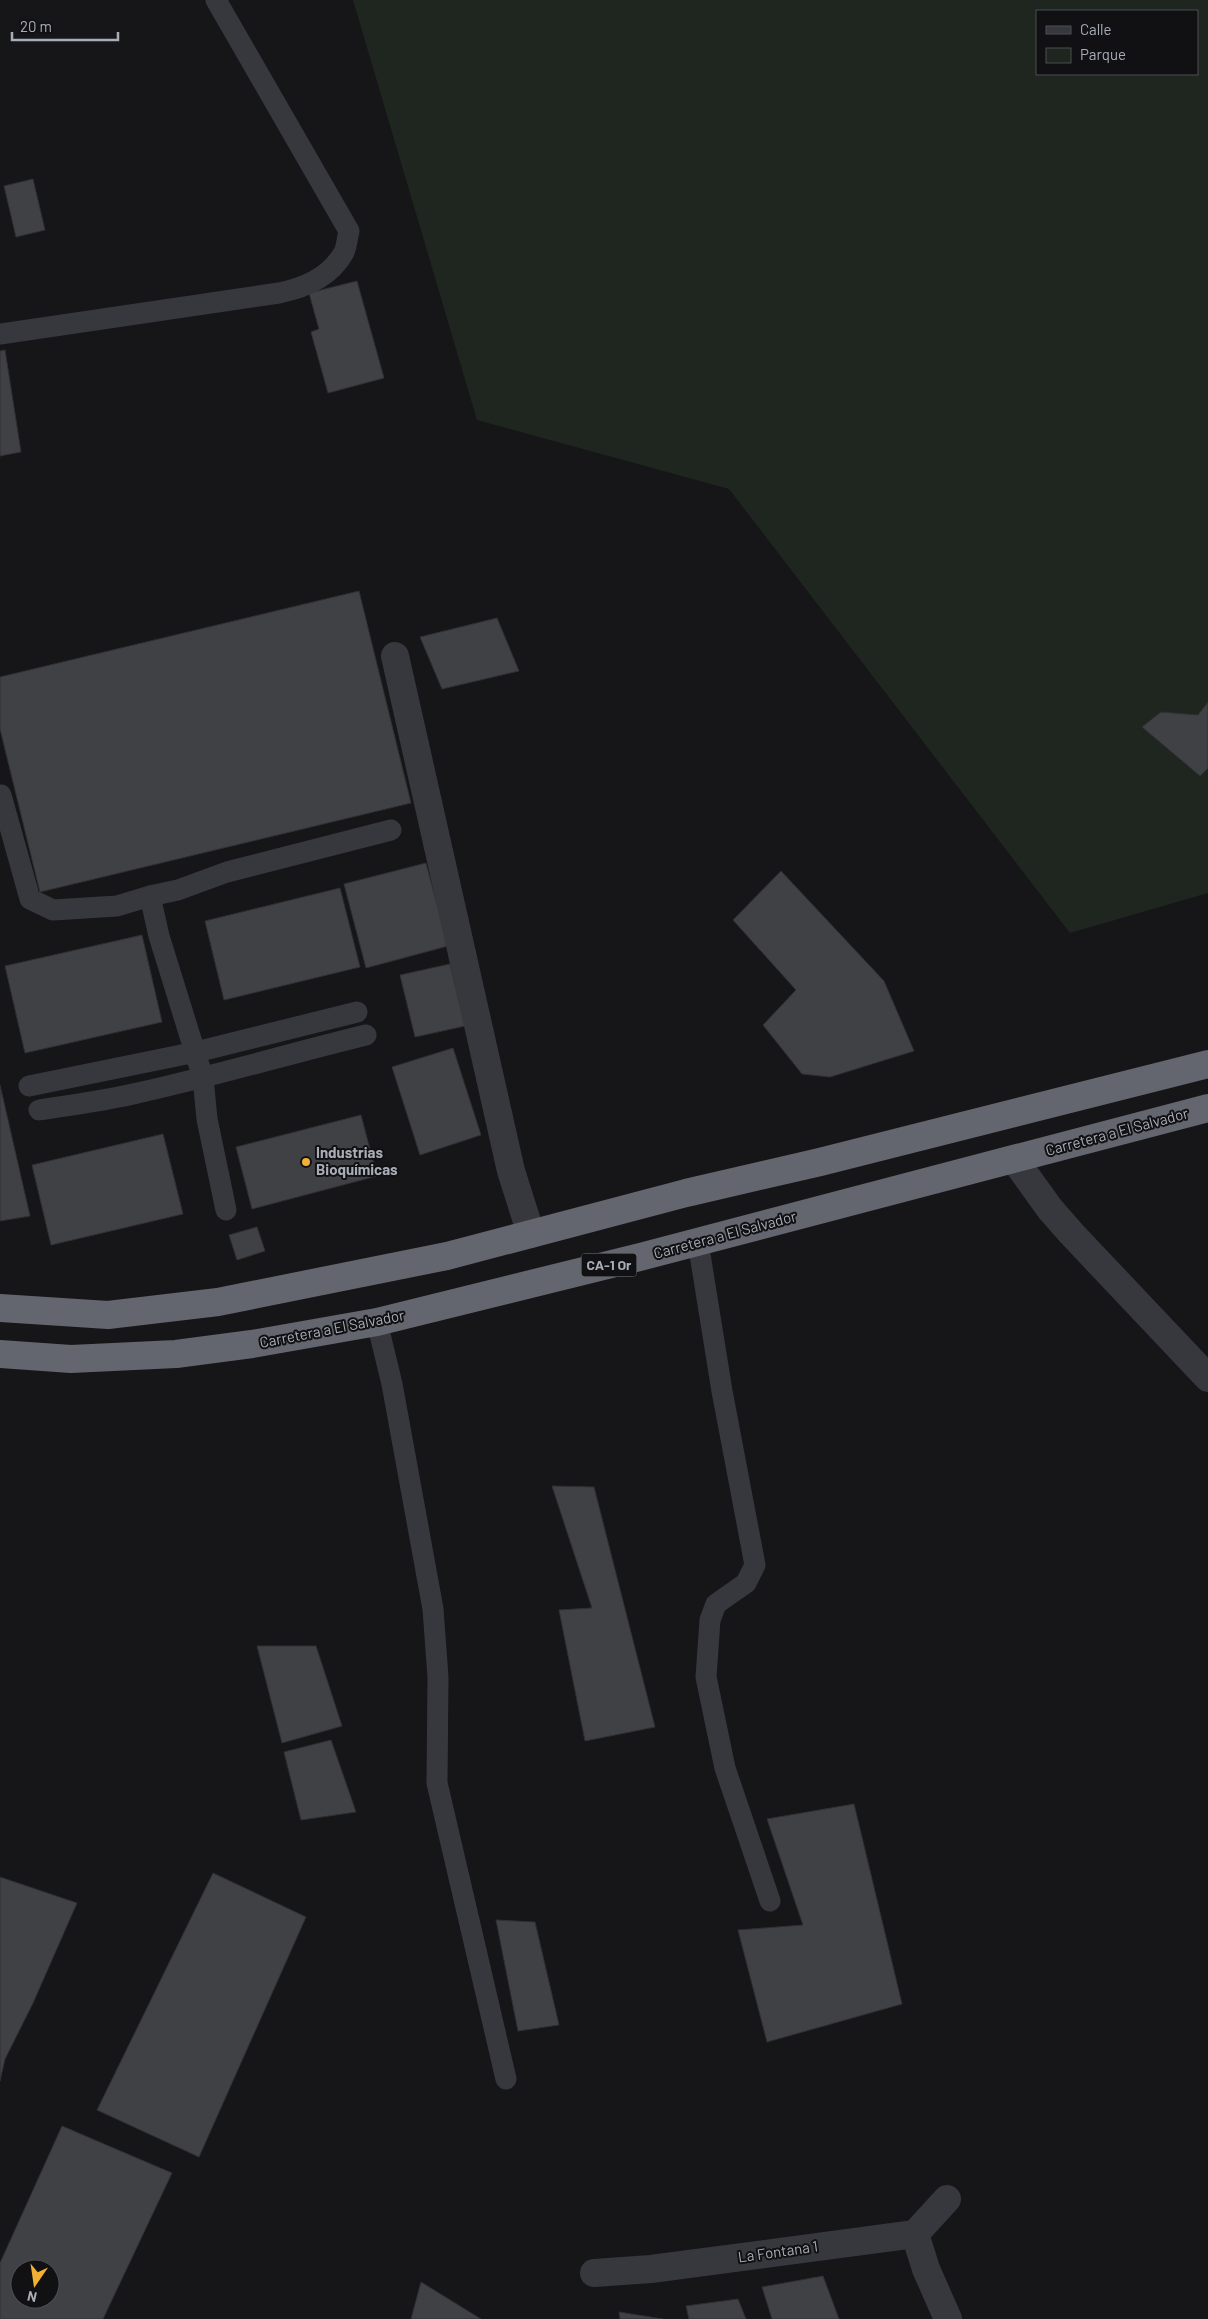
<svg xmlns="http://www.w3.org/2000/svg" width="1208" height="2319" font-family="Barlow,sans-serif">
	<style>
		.green { fill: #1e261f; fill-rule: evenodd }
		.building { fill: #404145; stroke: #303034; fill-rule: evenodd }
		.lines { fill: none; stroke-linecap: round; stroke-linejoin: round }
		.lane { stroke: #37383d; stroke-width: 21 }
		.street { stroke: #37383d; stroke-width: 28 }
		.highway { stroke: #63666e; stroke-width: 28 }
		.poi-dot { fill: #f2b134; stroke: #111113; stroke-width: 2 }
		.labels { text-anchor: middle; stroke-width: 4; stroke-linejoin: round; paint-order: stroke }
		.shield { fill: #111113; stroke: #7b7e86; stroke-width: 1 }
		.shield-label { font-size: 14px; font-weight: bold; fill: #a8adb8 }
		.street-label { font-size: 15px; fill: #a8adb8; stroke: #111113 }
		.poi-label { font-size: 15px; font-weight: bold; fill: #a8adb8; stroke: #111113; text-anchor: start }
	</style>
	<rect width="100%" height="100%" fill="#161618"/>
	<path class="green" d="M353,0H1208V893L1070,933L729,489L477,420ZM1037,11H1197V74H1037Z"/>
	<g class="building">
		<path d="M33,179L45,230L16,237L4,186Z"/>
		<path d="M357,281L384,378L328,393L311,332L319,329L309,293Z"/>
		<path d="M5,350L21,452L0,456V351Z"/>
		<path d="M359,591L411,803L40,892L0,729V677Z"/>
		<path d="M497,618L519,671L442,689L420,637Z"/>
		<path d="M1208,702V768L1200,776L1142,727L1161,712L1198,715Z"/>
		<path d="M426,863L448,946L366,968L344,884Z"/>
		<path d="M781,871L884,981L914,1051L830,1077L802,1074L763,1025L796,990L733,920Z"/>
		<path d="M340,888L360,967L224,1000L205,921Z"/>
		<path d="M142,935L162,1022L25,1053L5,966Z"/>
		<path d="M450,964L465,1026L415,1037L400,975Z"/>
		<path d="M453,1048L481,1135L420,1155L392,1067Z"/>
		<path d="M0,1085L30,1216L0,1221Z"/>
		<path d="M361,1115L377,1176L252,1209L236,1147Z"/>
		<path d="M163,1134L183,1214L51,1245L32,1165Z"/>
		<path d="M257,1227L265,1251L237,1260L229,1235Z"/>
		<path d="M552,1486L594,1487L655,1727L585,1741L559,1610L592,1608Z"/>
		<path d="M257,1646H316L342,1726L282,1743Z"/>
		<path d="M331,1740L356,1812L301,1820L284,1752Z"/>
		<path d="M854,1804L902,2004L767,2042L738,1930L803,1925L767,1819Z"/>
		<path d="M213,1873L306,1917L199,2157L97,2110Z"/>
		<path d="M0,1877L77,1903L33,2003L5,2059L0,2081Z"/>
		<path d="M496,1920L535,1922L559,2025L518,2031Z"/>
		<path d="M62,2126L172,2173L103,2319H0V2263ZM20,2269H50V2299H20Z"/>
		<path d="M823,2276L839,2319H772L762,2287Z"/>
		<path d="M421,2282L481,2319H411Z"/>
		<path d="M738,2299L746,2319H689L686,2306Z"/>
		<path d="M619,2312L663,2319H620Z"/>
	</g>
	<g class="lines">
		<g class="lane">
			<path d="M0,334L279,293C304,288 329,278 343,254C347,248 347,238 349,231L216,0"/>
			<path d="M1,795L30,899L53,910L117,906L150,896"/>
			<path d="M29,1086L196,1052L357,1012"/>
			<path d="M39,1110C71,1105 103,1101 133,1094C211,1077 288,1054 366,1035"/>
			<path d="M226,1210L207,1119L203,1078L159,936L150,896L178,890L227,872L391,830"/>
			<path d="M698,1242L722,1391L755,1565L746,1583L716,1604L710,1620L706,1677L725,1768L770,1901"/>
			<path d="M377,1322L392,1384L433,1609L438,1677L437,1783L506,2079"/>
		</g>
		<g class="street">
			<path d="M395,656L511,1171L531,1234"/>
			<path d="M1014,1159L1050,1209L1071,1233L1208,1378"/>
			<path d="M915,2234L926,2269L948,2319"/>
			<path d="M594,2273L651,2269L915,2234L947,2199"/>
		</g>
		<g class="highway">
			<path d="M0,1308L108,1315L218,1302L447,1256L686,1193L820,1162L1208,1064"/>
			<path d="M0,1354L71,1359L176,1354L252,1344L377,1322L640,1257L1208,1108"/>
		</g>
	</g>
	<circle class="poi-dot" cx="306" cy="1162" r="5"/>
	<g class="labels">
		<rect class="shield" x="581.5" y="1253.5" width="55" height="23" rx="4"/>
		<g class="shield-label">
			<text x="609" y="1270">CA-1 Or</text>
		</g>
		<g class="street-label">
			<text transform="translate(1117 1132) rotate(-15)" y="5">Carretera a El Salvador</text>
			<text transform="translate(725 1235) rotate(-15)" y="5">Carretera a El Salvador</text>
			<text transform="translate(332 1329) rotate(-11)" y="5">Carretera a El Salvador</text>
			<text transform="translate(778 2252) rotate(-8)" y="5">La Fontana 1</text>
		</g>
		<g class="poi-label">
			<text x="316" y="1158">Industrias<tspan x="316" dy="17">Bioquímicas</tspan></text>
		</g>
	</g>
	<rect x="1036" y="10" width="162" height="65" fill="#111113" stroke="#4d4f55"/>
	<rect x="1046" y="26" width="25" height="8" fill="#37383d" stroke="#4d4f55"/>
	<text x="1080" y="35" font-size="15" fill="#a8adb8">Calle</text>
	<rect x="1046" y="48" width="25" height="15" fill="#1e261f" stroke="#4d4f55"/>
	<text x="1080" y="60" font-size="15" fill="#a8adb8">Parque</text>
	<g transform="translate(35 2284) rotate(193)"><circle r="24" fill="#111113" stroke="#4d4f55"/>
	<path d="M0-4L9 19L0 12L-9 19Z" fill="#f2b134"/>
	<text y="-8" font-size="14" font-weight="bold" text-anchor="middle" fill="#a8adb8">N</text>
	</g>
	<path d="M12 32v8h106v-8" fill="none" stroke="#a8adb8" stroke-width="2.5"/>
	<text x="20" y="32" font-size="15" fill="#a8adb8" stroke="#111113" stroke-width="4" paint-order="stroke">20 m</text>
</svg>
